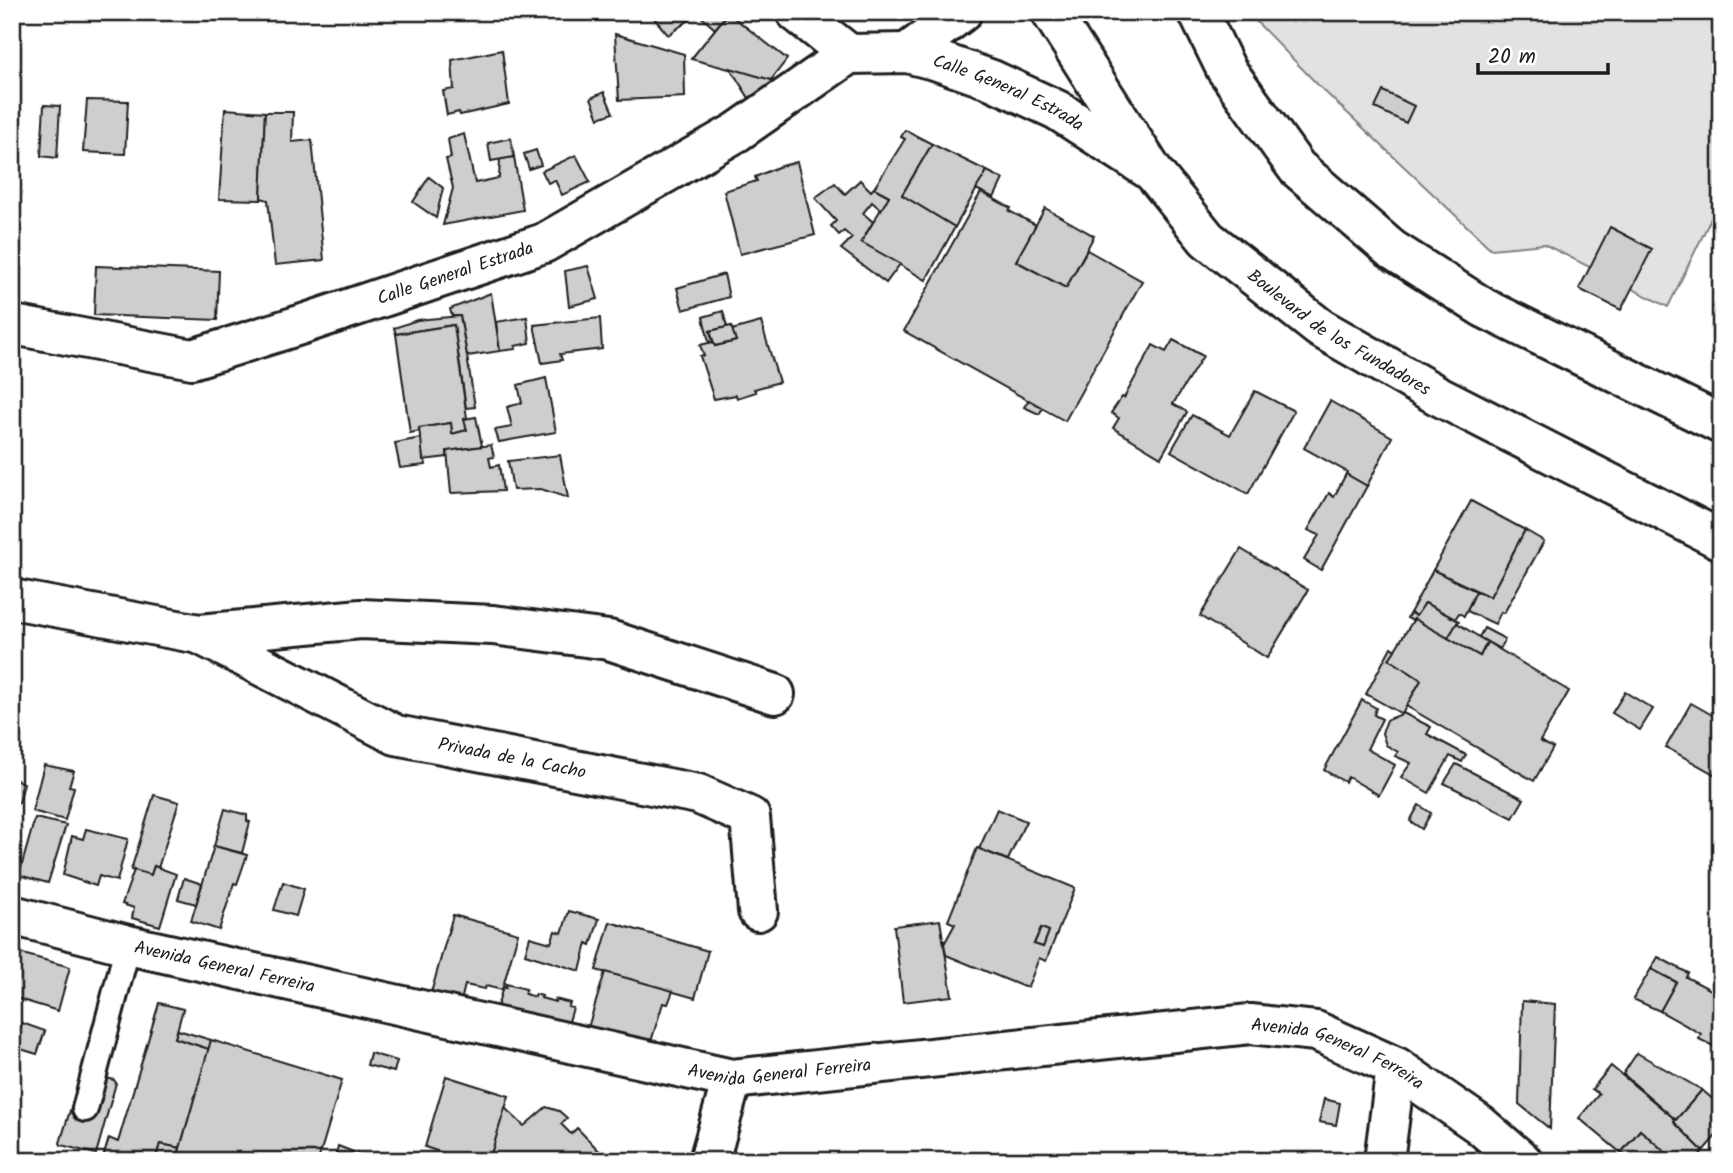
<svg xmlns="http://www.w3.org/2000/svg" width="1733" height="1173" font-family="Kalam,sans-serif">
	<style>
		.green { fill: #e2e2e2; stroke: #7f7f7f; stroke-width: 2 }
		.building { fill: #cecece; stroke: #1c1c1c; stroke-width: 2; fill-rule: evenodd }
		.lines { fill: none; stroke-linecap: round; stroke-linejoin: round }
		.lane-casing { stroke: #1c1c1c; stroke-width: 30 }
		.street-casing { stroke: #1c1c1c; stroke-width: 44 }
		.secondary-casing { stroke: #1c1c1c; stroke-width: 44 }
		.primary-casing { stroke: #1c1c1c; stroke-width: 44 }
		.lane { stroke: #fff; stroke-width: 24 }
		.street { stroke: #fff; stroke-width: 38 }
		.secondary { stroke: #fff; stroke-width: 38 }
		.primary { stroke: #fff; stroke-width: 38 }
		.labels { text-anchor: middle; stroke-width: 7; stroke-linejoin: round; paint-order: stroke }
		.street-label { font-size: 18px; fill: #1c1c1c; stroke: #fff }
	</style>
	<rect width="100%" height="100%" fill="#fff"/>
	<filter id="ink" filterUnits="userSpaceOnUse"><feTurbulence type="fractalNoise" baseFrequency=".0143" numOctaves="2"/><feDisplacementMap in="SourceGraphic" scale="14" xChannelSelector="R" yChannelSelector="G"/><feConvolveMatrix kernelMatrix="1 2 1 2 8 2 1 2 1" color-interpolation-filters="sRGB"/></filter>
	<g filter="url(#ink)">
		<path class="green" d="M1247,12H1721V198L1668,307L1544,244L1491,249L1320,87Z"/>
		<g class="building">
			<path d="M661,12H686L692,18L668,35L654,18Z"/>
			<path d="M696,12H726L728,13L715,29Z"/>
			<path d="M728,13L787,59L771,80L691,59Z"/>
			<path d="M615,34L684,54L685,97L619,100Z"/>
			<path d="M502,50L509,104L460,115L459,112L447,115L443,91L454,89L452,60Z"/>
			<path d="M730,68L771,80L776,81L749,98Z"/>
			<path d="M1383,91L1414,106L1406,123L1375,108Z"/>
			<path d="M604,92L613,113L599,118L591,98Z"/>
			<path d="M87,100L128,101L125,154L83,152Z"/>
			<path d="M44,105L60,106L57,158L41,156Z"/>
			<path d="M225,109L265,112L261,200L219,199Z"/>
			<path d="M265,112H293L292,142L312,140L324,260L275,265L268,200L261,198Z"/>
			<path d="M905,130L932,144L902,195L955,227L926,280L861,242L889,196L874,188L905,139L901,137Z"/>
			<path d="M464,134L475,183L499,178L500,159L514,157L523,210L443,225L453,188L446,159L451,158L448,139Z"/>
			<path d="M511,138L514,157L491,161L488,143Z"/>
			<path d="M932,144L987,171L955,227L902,195Z"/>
			<path d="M536,150L541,165L529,169L524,154Z"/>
			<path d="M576,155L590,182L562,195L555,180L548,183L542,171Z"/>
			<path d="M797,162L815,235L740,254L724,191L757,181L755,177L778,167Z"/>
			<path d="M987,171L1003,179L994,198L976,189Z"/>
			<path d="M429,177L443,188L436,218L413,202Z"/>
			<path d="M860,180L871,191L874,188L889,196L881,210L872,202L863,213L873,222L861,242L900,264L886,283L841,249L852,238L844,231L839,235L831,226L836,221L815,198L835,183L845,194Z"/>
			<path d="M981,192L1011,208L1009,211L1036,225L1016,261L1066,288L1087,250L1142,281L1065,421L904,331Z"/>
			<path d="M1045,208L1094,236L1066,288L1016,261Z"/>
			<path d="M1610,227L1652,249L1621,310L1579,289Z"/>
			<path d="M96,266L219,271L217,320L94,315Z"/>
			<path d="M588,266L598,299L569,306L565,271Z"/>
			<path d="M724,274L729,297L683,310L677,288Z"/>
			<path d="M491,293L500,351L467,356L460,316H452L450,309Z"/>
			<path d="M723,311L727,327L710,331L713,342H709L703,317Z"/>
			<path d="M460,316L467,356L475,407L466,408L454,325L396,334L394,328L417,320Z"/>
			<path d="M527,317L530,343L515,346L516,349L500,351L496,322Z"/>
			<path d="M600,318L602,349L560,354L562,360L542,363L534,325Z"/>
			<path d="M761,322L779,382L754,389L756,392L737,398L736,395L714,399L700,356H704L700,345L713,342L715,346L736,341L732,330Z"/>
			<path d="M454,325L467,418L464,419L467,430L452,434L451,423L419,428L420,431L410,433L396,334Z"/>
			<path d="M731,326L736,341L715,346L710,331Z"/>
			<path d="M1173,340L1203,356L1173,404L1187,412L1161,457L1113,428L1119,418L1111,413L1122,397L1124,398L1153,345L1166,352Z"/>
			<path d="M546,378L556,432L499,442L495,430L512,427L507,407L522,403L518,385Z"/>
			<path d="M1255,391L1294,411L1248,494L1171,451L1192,415L1230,435Z"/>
			<path d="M1029,400L1043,408L1039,414L1024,407Z"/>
			<path d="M1330,401L1392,437L1367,486L1346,474L1347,472L1304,448Z"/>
			<path d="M476,417L482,446L447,451V457L423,460L419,428L451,423L452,434L467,430L464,419Z"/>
			<path d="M421,438L423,460H425L426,465L400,468L395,443Z"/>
			<path d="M491,445L494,457L489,458L491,467L499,465L503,491L451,493L447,451Z"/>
			<path d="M560,455L568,498L541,489L513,490L508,461Z"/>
			<path d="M1346,474L1367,486L1321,570L1304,560L1319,535L1308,530L1329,493L1334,497Z"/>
			<path d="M1471,501L1525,530L1490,597L1433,570Z"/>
			<path d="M1525,530L1544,541L1504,613L1501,612L1495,624L1467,611L1476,591L1490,597Z"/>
			<path d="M1241,549L1308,590L1267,658L1200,616Z"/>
			<path d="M1433,570L1476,591L1464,616L1459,613L1455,619L1425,603L1416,616L1410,613Z"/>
			<path d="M1425,603L1459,621L1448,638L1414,619L1413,621L1407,618L1410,613L1416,616Z"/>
			<path d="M1414,619L1480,656L1487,642L1569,691L1540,741L1553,748L1534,781L1406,706L1421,680L1389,659Z"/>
			<path d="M1457,623L1487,642L1480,656L1448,638Z"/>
			<path d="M1484,628L1505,639L1500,649L1479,637Z"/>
			<path d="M1391,647L1395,650L1389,659L1421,680L1402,714L1366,694Z"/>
			<path d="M1625,692L1653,709L1640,730L1612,713Z"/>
			<path d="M1362,700L1376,708L1374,715L1382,719L1367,749L1395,765L1379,795L1348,777L1345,782L1324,770Z"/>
			<path d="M1691,703L1721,720V778L1666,747Z"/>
			<path d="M1403,713L1431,727L1427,734L1466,755L1462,762L1450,756L1429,793L1401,777L1411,763L1395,756L1398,752L1386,745L1382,733L1387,720L1402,714Z"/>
			<path d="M1456,764L1524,799L1513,818L1444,783Z"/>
			<path d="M44,765L74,771L69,786L74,787L65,820L32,811Z"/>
			<path d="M12,778L24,783L19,803H12Z"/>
			<path d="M154,795L179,802L158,868L154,866L151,875L131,870Z"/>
			<path d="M1419,805L1431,813L1422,829L1410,821Z"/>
			<path d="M225,809L247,815V821L250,822L242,853L214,846Z"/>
			<path d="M997,809L1026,821L1008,860L979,849Z"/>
			<path d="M35,818L66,825L48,883L19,875Z"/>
			<path d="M86,829L128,839L117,881L99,876L96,886L63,875L72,836L83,839Z"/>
			<path d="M214,846L247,855L237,884L234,883L219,930L191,921Z"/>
			<path d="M977,848L1075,888L1046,961L1039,958L1028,987H1024L946,955L944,944L955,924L948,921ZM1041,928L1049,931L1043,947L1034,944Z"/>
			<path d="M154,866L176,874L160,926L132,918L134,908L122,904L134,870L151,875Z"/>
			<path d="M184,878L202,884L196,904L178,899Z"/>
			<path d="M283,882L304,889L296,916L274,910Z"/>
			<path d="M569,911L599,919L591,945L587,943L580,971L525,954L530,937L551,943L555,931L562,933Z"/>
			<path d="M453,915L518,933L502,990L486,986L485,989L465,985L461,1001L431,993Z"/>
			<path d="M940,920L952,996L903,1002L894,926Z"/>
			<path d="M610,922L708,951L695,998L596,970Z"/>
			<path d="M1041,928L1049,931L1043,947L1034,944Z"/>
			<path d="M12,951L70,967L58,1011L12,997Z"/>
			<path d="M1658,957L1688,973L1686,977L1721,995V1050L1699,1039L1701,1034L1660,1011L1676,982L1651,969Z"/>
			<path d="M1651,969L1676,982L1660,1011L1633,999Z"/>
			<path d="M605,972L673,991L668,1004L663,1003L649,1048L587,1031Z"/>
			<path d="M506,984L526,989L525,994L535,997V994L542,996L541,998L555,1002V999L570,1003L568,1007L573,1008L563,1041L493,1022L502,990L503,987L506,988Z"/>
			<path d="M1522,1001L1555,1004L1550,1129L1519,1104Z"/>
			<path d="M159,1003L183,1009L175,1038L209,1049L180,1148L160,1144L155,1161H102L109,1138L118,1142Z"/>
			<path d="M22,1023L45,1031L37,1054L14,1047Z"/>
			<path d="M178,1030L211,1040L209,1049L175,1038Z"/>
			<path d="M211,1040L342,1080L318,1161H182L177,1159Z"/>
			<path d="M370,1053L397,1061L394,1072L367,1065Z"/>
			<path d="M1637,1053L1702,1090L1676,1120L1623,1074Z"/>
			<path d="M1611,1066L1676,1120L1674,1122L1703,1151L1695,1161H1675L1640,1130L1621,1153L1579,1118L1599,1094L1592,1089Z"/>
			<path d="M82,1072L114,1080L116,1083L96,1154L61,1145L60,1143Z"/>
			<path d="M446,1076L509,1096L489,1161H466L425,1147Z"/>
			<path d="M1702,1090L1721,1106V1130L1703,1151L1674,1122Z"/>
			<path d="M1324,1099L1340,1103L1336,1125L1319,1122Z"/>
			<path d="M546,1107L559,1111L567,1118L561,1124L571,1134L577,1128L609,1161H489L505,1108L524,1126Z"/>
			<path d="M1640,1130L1675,1161H1622L1626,1156L1621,1153Z"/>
			<path d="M160,1144L180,1148L177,1159L182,1161H155Z"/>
			<path d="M338,1146L369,1158V1161H334Z"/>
		</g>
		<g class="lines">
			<defs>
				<path id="lane" d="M85,1109L128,945"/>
				<g id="street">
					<path d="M796,12L849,54"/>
					<path id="s1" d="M19,326L192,359L303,324L544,243L737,132L849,54L907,53L938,61L992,80L1057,110L1153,172"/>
					<path id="s2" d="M12,599L199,634L396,735L698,794L750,817L758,911"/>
					<path d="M199,634L361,619L493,625L609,640L775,694"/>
					<path d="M709,1161L732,1079"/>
					<path d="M1384,1161L1396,1067"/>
				</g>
				<g id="secondary">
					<path id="s3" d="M12,915L128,945L732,1079L1250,1024L1316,1031L1396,1067L1480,1125L1522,1161"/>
				</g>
				<g id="primary">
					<path id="s4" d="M1051,12L1153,172L1207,239L1320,328L1437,395L1721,540"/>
					<path d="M1198,12L1226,69L1297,168L1391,249L1484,308L1721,424"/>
					<path d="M907,53L962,12"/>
				</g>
			</defs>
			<use href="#lane" class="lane-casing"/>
			<use href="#street" class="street-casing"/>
			<use href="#secondary" class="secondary-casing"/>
			<use href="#primary" class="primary-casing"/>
			<use href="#lane" class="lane"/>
			<use href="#street" class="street"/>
			<use href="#secondary" class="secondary"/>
			<use href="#primary" class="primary"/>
		</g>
	</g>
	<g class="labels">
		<g class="street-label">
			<text dy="6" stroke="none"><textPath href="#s1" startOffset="1073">Calle General Estrada</textPath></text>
			<text dy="6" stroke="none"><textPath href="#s1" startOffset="453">Calle General Estrada</textPath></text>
			<text dy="6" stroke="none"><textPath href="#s4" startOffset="438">Boulevard de los Fundadores</textPath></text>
			<text dy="6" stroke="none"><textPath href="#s2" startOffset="530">Privada de la Cacho</textPath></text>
			<text dy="6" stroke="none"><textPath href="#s3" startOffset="219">Avenida General Ferreira</textPath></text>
			<text dy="6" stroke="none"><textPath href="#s3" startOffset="1353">Avenida General Ferreira</textPath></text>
			<text dy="6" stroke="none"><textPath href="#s3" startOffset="786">Avenida General Ferreira</textPath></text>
		</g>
	</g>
	<rect width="1733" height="1173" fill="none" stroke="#fff" stroke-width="42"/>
	<rect x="21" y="21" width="1691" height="1131" fill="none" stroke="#1c1c1c" stroke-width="2.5" filter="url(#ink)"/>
	<path d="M1478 63v10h130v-10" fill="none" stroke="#1c1c1c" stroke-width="3.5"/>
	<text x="1488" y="63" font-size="21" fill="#1c1c1c" stroke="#ffffff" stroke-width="5" paint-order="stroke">20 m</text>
</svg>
